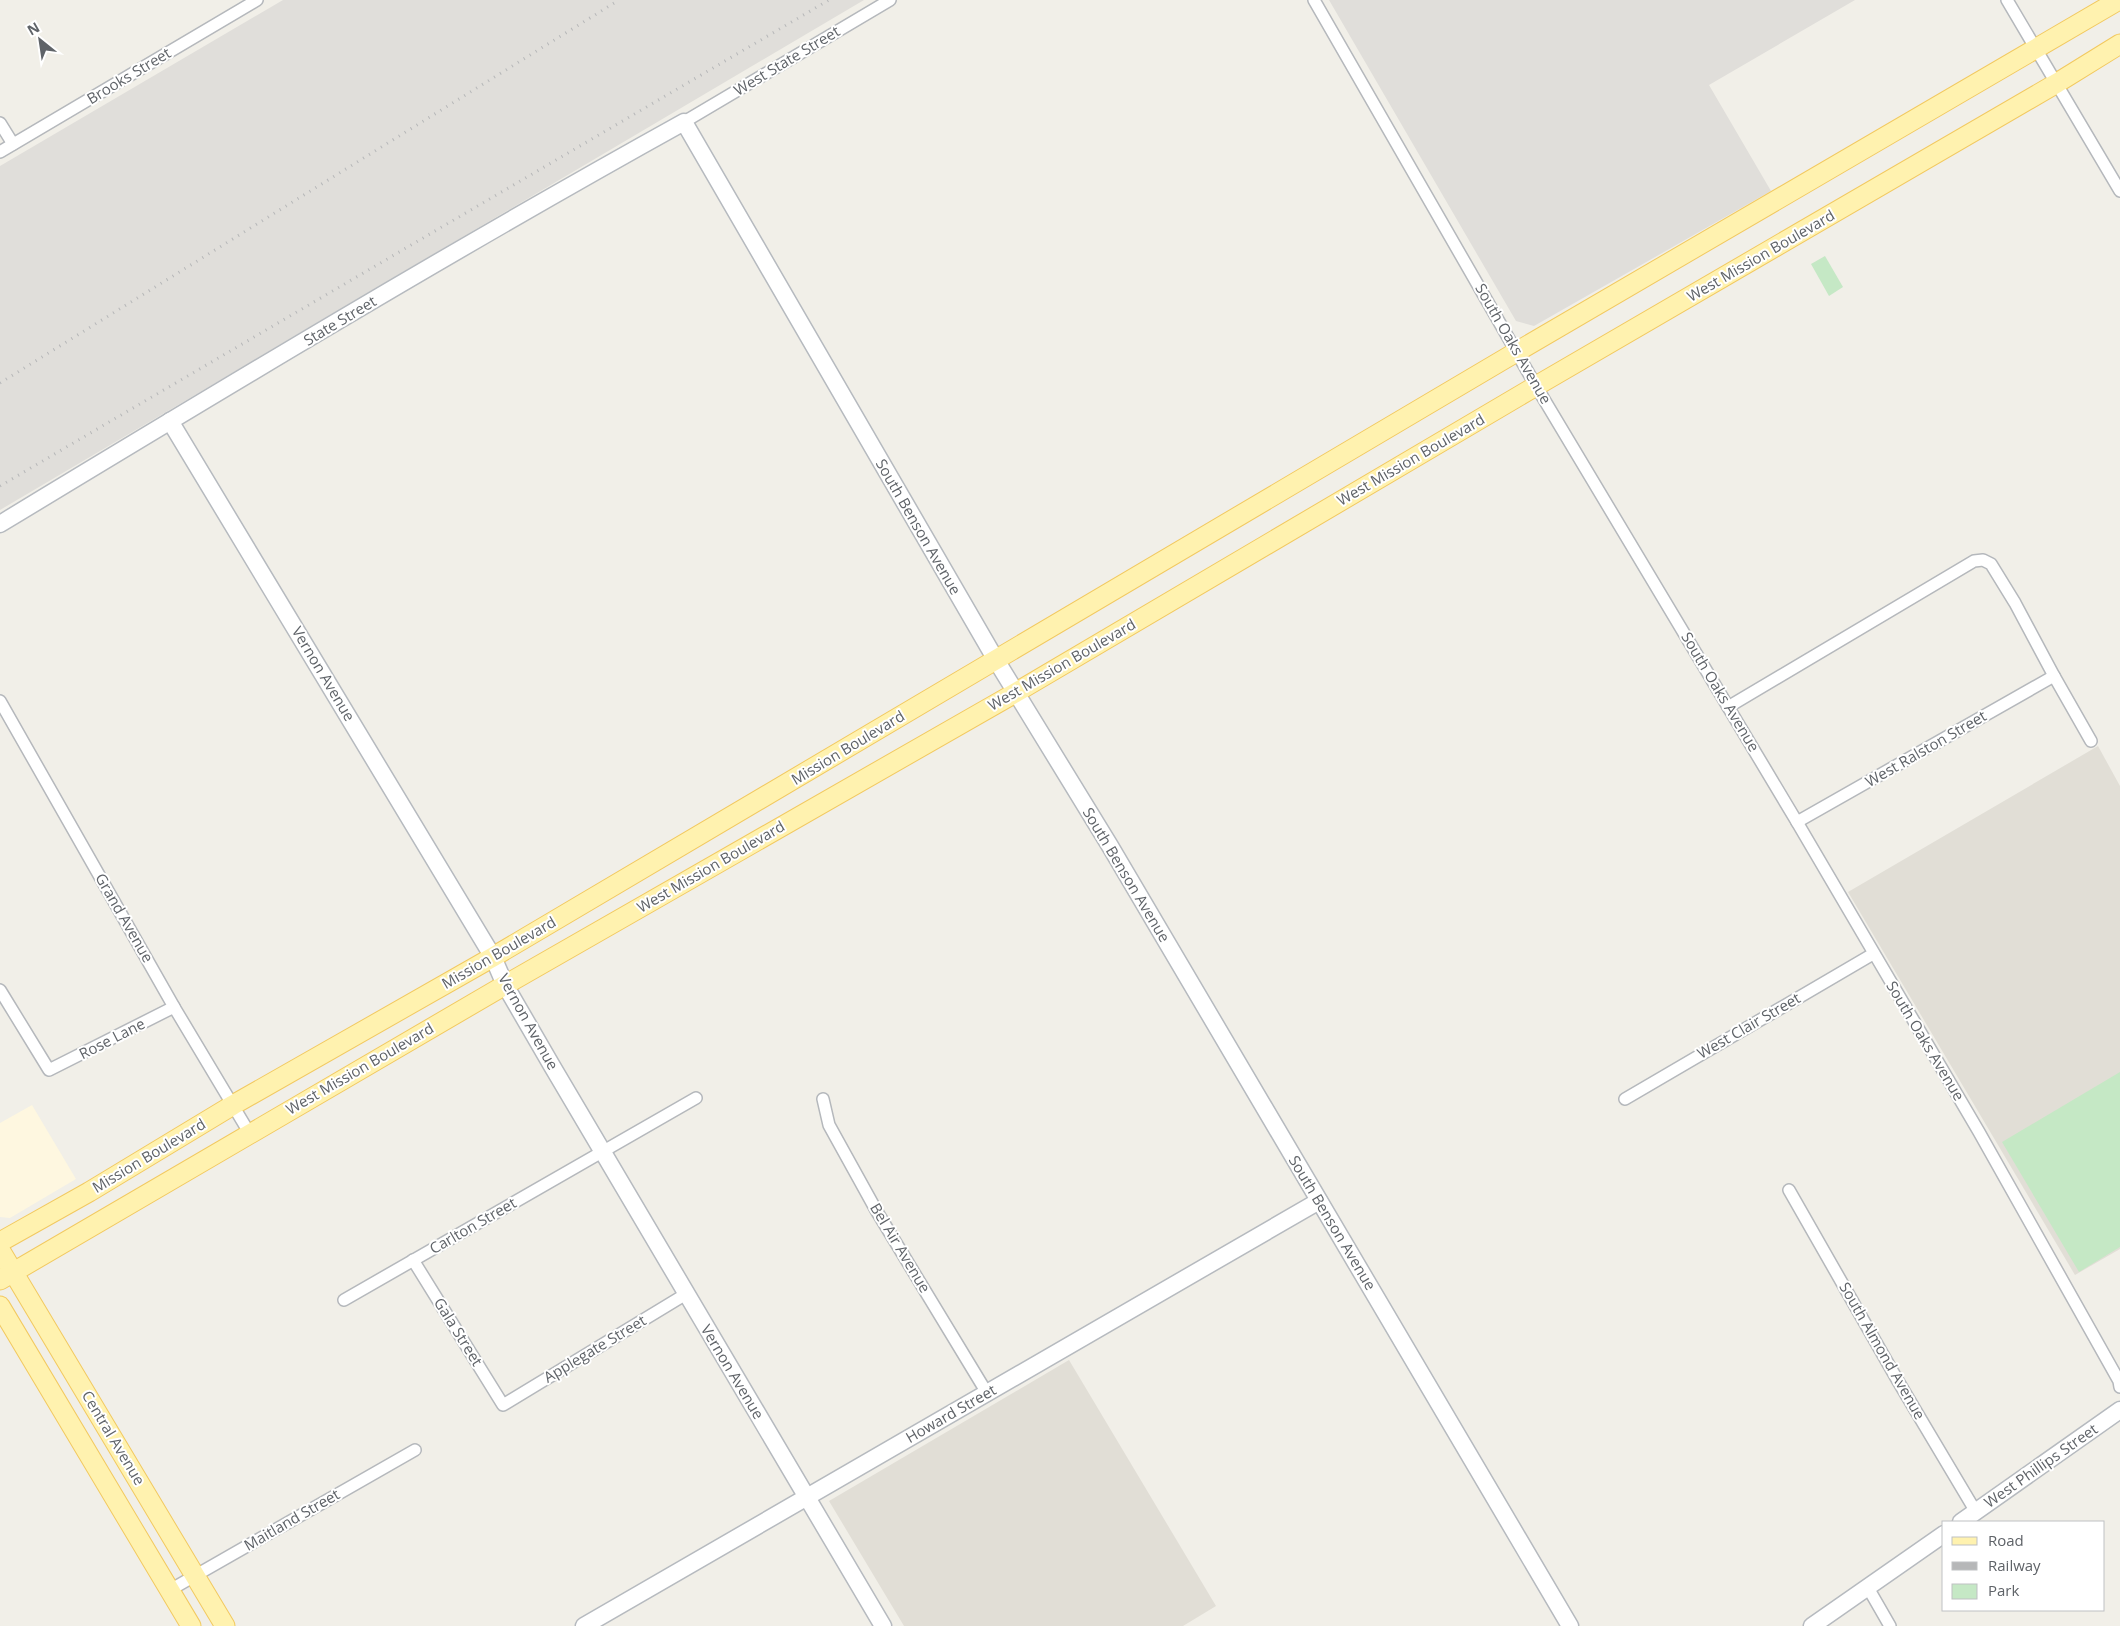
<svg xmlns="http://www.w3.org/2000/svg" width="2120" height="1626" font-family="'Open Sans',sans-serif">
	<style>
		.commercial { fill: #fef7e0 }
		.industrial { fill: #e0deda }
		.education { fill: #e1ded6 }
		.green { fill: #c5e8c5 }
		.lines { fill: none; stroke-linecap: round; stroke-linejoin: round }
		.street-casing { stroke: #b5b8bc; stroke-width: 14 }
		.secondary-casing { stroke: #b6babf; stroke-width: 19 }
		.primary-casing { stroke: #f2c960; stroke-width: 21 }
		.street { stroke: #fff; stroke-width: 11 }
		.secondary { stroke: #fff; stroke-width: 16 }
		.primary { stroke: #fff2af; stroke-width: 19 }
		.rail { stroke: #b6b7b8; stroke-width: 3; stroke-dasharray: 1 6; stroke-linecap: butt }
		.labels { text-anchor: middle; stroke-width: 4; stroke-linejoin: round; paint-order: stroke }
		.street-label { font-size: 15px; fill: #5f6368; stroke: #fff }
	</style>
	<rect width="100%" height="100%" fill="#f1efe8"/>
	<path class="commercial" d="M32,1105L76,1179L10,1218L0,1217V1123Z"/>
	<g class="industrial">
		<path d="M283,0H864L0,510V166Z"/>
		<path d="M1329,0H1855L1709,85L1771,191L1534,326L1516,321Z"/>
	</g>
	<g class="education">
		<path d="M2098,746L2120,786V1249L2075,1275L1848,892Z"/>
		<path d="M1069,1360L1216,1606L1183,1626H904L829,1501Z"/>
	</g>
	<g class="green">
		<path d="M1825,256L1843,287L1829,296L1811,264Z"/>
		<path d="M2120,1072V1247L2079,1272L2002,1142Z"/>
	</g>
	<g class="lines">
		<defs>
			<g id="street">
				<path d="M1314,0L1536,386L1797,822L1979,1132L2119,1381L2120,1387"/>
				<path d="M2007,0L2120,191"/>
				<path d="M684,122L890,0"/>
				<path d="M0,123L13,144"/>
				<path d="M0,152L257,0"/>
				<path d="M0,701L174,1007L250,1134"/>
				<path d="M1728,707L1974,561L1983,560L1991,564L2015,603L2054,676L2091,741"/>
				<path d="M1797,822L2054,676"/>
				<path d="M0,990L49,1070L174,1007"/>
				<path d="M823,1099L829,1125L876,1210L987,1393"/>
				<path d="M1625,1099L1873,954"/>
				<path d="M1789,1190L1898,1381L1976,1512"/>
				<path d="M413,1260L503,1405L686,1294"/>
				<path d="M344,1300L696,1098"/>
				<path d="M1867,1586L1890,1626"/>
				<path d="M170,1590L415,1450"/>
			</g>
			<g id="secondary">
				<path d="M170,421L493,957L505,985L552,1066L883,1626"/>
				<path d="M0,524C226,387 453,250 684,122L996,660L1110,846L1570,1626"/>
				<path d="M1961,1522L2120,1410"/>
				<path d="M584,1626L1319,1201"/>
				<path d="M1812,1626L1944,1534"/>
			</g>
			<g id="primary">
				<path d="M0,1242L89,1192L233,1105L493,957L1518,351L2119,0"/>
				<path d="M0,1250L225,1626"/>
				<path d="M0,1280L505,985L1015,693L1536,386L2057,83L2120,44"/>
				<path d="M0,1306L191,1626"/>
			</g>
		</defs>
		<use href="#street" class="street-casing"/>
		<use href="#secondary" class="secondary-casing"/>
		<use href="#primary" class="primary-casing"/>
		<use href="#street" class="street"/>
		<use href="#secondary" class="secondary"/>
		<use href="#primary" class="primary"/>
		<g class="rail">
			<path d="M0,383L619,0"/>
			<path d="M0,486L829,0"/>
		</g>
	</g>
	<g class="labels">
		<g class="street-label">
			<text transform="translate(787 61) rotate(-31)" y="5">West State Street</text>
			<text transform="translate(129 76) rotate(-31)" y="5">Brooks Street</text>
			<text transform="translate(1761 256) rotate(-30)" y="5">West Mission Boulevard</text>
			<text transform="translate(340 321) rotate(-31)" y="5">State Street</text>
			<text transform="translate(1513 344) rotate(60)" y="5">South Oaks Avenue</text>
			<text transform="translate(1411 460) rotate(-30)" y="5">West Mission Boulevard</text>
			<text transform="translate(918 527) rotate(60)" y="5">South Benson Avenue</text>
			<text transform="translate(1062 665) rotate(-30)" y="5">West Mission Boulevard</text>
			<text transform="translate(323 674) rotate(59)" y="5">Vernon Avenue</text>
			<text transform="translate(1720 692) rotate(59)" y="5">South Oaks Avenue</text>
			<text transform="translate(848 748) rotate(-31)" y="5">Mission Boulevard</text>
			<text transform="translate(1926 749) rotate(-30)" y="5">West Ralston Street</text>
			<text transform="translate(711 867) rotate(-30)" y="5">West Mission Boulevard</text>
			<text transform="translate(1126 875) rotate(59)" y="5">South Benson Avenue</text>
			<text transform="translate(124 918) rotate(60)" y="5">Grand Avenue</text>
			<text transform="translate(499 953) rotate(-30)" y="5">Mission Boulevard</text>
			<text transform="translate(528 1022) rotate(61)" y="5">Vernon Avenue</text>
			<text transform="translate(1749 1026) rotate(-30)" y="5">West Clair Street</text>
			<text transform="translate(112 1039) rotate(-27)" y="5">Rose Lane</text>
			<text transform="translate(1925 1041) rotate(59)" y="5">South Oaks Avenue</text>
			<text transform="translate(360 1069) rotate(-30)" y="5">West Mission Boulevard</text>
			<text transform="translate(149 1156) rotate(-31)" y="5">Mission Boulevard</text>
			<text transform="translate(1332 1223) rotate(59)" y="5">South Benson Avenue</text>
			<text transform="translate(473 1226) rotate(-30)" y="5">Carlton Street</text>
			<text transform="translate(900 1248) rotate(59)" y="5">Bel Air Avenue</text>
			<text transform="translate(458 1332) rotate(58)" y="5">Gala Street</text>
			<text transform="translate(595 1349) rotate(-31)" y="5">Applegate Street</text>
			<text transform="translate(1882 1351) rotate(60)" y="5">South Almond Avenue</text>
			<text transform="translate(732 1372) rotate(59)" y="5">Vernon Avenue</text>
			<text transform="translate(951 1414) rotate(-30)" y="5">Howard Street</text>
			<text transform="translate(113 1438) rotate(59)" y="5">Central Avenue</text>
			<text transform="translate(2041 1466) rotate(-35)" y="5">West Phillips Street</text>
			<text transform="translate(292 1520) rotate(-30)" y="5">Maitland Street</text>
		</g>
	</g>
	<rect x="1942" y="1521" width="162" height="90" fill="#ffffff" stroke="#bfc1c3"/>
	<rect x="1952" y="1537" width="25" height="8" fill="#fff2af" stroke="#bfc1c3"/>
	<text x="1988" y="1546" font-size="15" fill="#5f6368">Road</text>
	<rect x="1952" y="1562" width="25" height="8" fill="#b6b7b8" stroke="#bfc1c3"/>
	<text x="1988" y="1571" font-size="15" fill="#5f6368">Railway</text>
	<rect x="1952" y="1584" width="25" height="15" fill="#c5e8c5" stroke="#bfc1c3"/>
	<text x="1988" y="1596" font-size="15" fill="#5f6368">Park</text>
	<g transform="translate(40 40) rotate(330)" stroke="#ffffff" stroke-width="4" paint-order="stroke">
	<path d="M0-4L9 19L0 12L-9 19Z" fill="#5f6368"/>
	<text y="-8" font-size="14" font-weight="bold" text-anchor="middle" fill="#5f6368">N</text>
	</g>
</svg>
